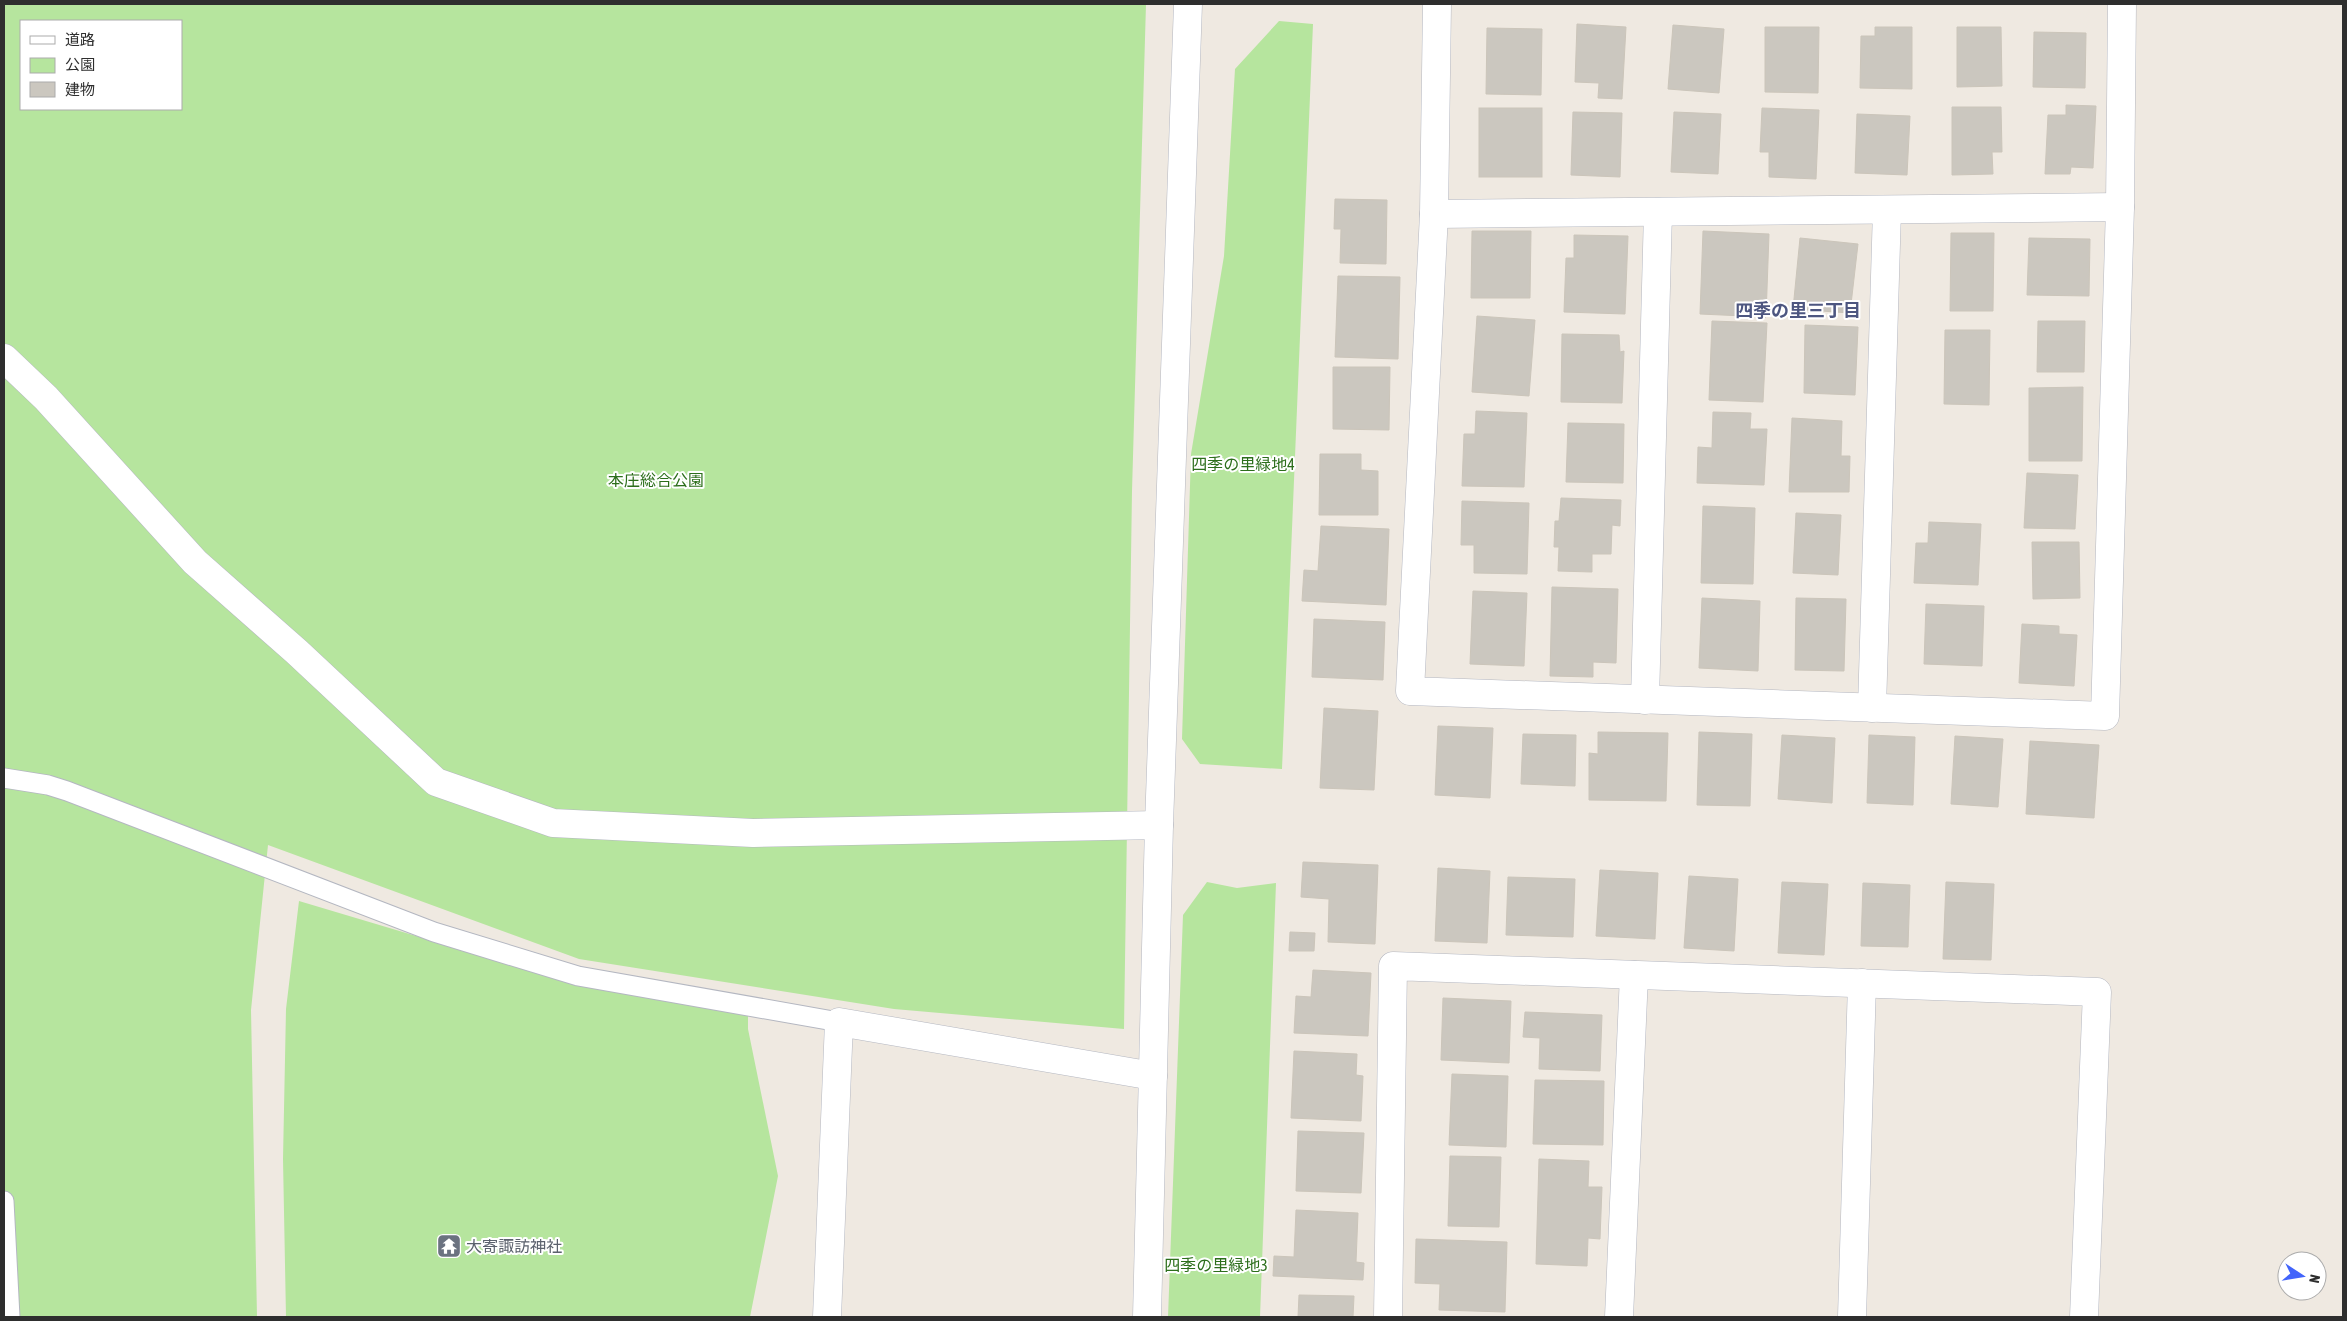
<svg xmlns="http://www.w3.org/2000/svg" width="2347" height="1321" font-family="'Asap Condensed','Noto Sans JP',sans-serif">
	<style>
		.green { fill: #b6e59e; fill-rule: evenodd }
		.building { fill: #cbc7bf; stroke: #cbc5ba }
		.lines { fill: none; stroke-linecap: round; stroke-linejoin: round }
		.service-casing { stroke: #b4b7c1; stroke-width: 21 }
		.pedestrian-casing { stroke: #b4b7c1; stroke-width: 29 }
		.minor-casing { stroke: #b4b7c1; stroke-width: 29 }
		.tertiary-casing { stroke: #b4b7c1; stroke-width: 29 }
		.service { stroke: #fff; stroke-width: 19 }
		.pedestrian { stroke: #fff; stroke-width: 28 }
		.minor { stroke: #fff; stroke-width: 28 }
		.tertiary { stroke: #fff; stroke-width: 28 }
		.labels { text-anchor: middle; stroke-width: 4; stroke-linejoin: round; paint-order: stroke }
		.park-label { font-size: 16px; fill: #2c6e1b; stroke: #fff }
		.worship-label { font-size: 16px; fill: #5b616d; stroke: #fff; text-anchor: start }
		.neighbourhood-label { font-size: 18px; font-weight: bold; fill: #4d5680; stroke: #fff }
	</style>
	<rect width="100%" height="100%" fill="#efe9e1"/>
	<g class="green">
		<path d="M4,4H1146L1132,491L1124,1029L894,1009L579,959L268,845L251,1010L257,1317H4ZM21,21H181V109H21Z"/>
		<path d="M1279,21L1313,24L1282,769L1200,764L1182,739L1191,454L1224,256L1235,69Z"/>
		<path d="M1207,882L1237,888L1276,883L1260,1317H1168L1183,915Z"/>
		<path d="M299,901L590,988L748,1014V1029L778,1176L750,1317H286L283,1159L286,1009Z"/>
	</g>
	<g class="building">
		<path d="M1577,24L1626,27L1622,99L1598,98L1599,83L1575,82Z"/>
		<path d="M1673,25L1724,29L1719,93L1668,89Z"/>
		<path d="M1765,27H1819L1818,93L1765,92Z"/>
		<path d="M1875,27H1912V89L1860,88L1861,36H1875Z"/>
		<path d="M1957,27H2001L2002,86L1957,87Z"/>
		<path d="M1487,28L1542,29L1541,95L1486,94Z"/>
		<path d="M2034,32L2086,33L2085,88L2033,87Z"/>
		<path d="M2066,105L2096,106L2093,168L2071,167L2070,174H2045L2048,115H2066Z"/>
		<path d="M1952,107H2001L2002,152H1992L1993,174L1952,175Z"/>
		<rect x="1479" y="108" width="63" height="69"/>
		<path d="M1762,108L1819,110L1816,179L1769,177V152H1760Z"/>
		<path d="M1573,112L1622,113L1620,177L1571,175Z"/>
		<path d="M1674,112L1721,114L1718,174L1671,172Z"/>
		<path d="M1857,114L1910,116L1907,175L1855,173Z"/>
		<path d="M1335,199L1387,200L1386,264L1340,263L1341,229H1334Z"/>
		<path d="M1472,231H1531L1530,298H1471Z"/>
		<path d="M1703,231L1769,234L1766,317L1700,314Z"/>
		<path d="M1951,233H1994L1993,311H1950Z"/>
		<path d="M1574,235L1628,236L1625,314L1564,312L1566,258H1574Z"/>
		<path d="M1800,238L1858,244L1850,313L1793,309Z"/>
		<path d="M2029,238L2090,239L2089,296L2027,295Z"/>
		<path d="M1338,276L1400,277L1398,359L1335,357Z"/>
		<path d="M1477,316L1535,320L1529,396L1472,392Z"/>
		<path d="M1712,321L1767,323L1763,402L1709,400Z"/>
		<path d="M2038,321H2085L2084,372H2037Z"/>
		<path d="M1805,325L1858,327L1855,395L1804,393Z"/>
		<path d="M1945,330H1990L1989,405L1944,404Z"/>
		<path d="M1562,334L1619,335L1620,352L1624,351L1622,403L1561,402Z"/>
		<path d="M1333,367H1390L1389,430L1333,429Z"/>
		<path d="M2083,387L2082,461H2029V388Z"/>
		<path d="M1476,411L1527,413L1524,487L1462,486L1464,434H1475Z"/>
		<path d="M1713,412L1751,413L1750,429H1767L1764,485L1697,483L1698,447L1712,448Z"/>
		<path d="M1792,418L1842,421L1841,456H1850L1849,492H1789Z"/>
		<path d="M1568,423L1624,424L1623,483L1566,482Z"/>
		<path d="M1320,454H1361V470L1378,471V515H1319Z"/>
		<path d="M2027,473L2078,475L2075,529L2024,528Z"/>
		<path d="M1561,498L1621,500L1620,526L1612,525L1611,554H1592V572L1558,571L1559,547H1554L1555,521H1559Z"/>
		<path d="M1462,501L1529,503L1527,574L1474,573V545H1461Z"/>
		<path d="M1703,506L1755,508L1753,584L1701,583Z"/>
		<path d="M1796,513L1841,515L1838,575L1793,573Z"/>
		<path d="M1929,522L1981,524L1978,585L1914,583L1916,543H1928Z"/>
		<path d="M1321,526L1389,529L1386,605L1302,601L1304,570L1318,571Z"/>
		<path d="M2032,542H2079L2080,598L2033,599Z"/>
		<path d="M1552,587L1618,589L1616,663L1593,662V677L1550,676Z"/>
		<path d="M1473,591L1527,593L1524,666L1470,664Z"/>
		<path d="M1702,598L1760,601L1758,671L1699,668Z"/>
		<path d="M1796,598L1846,599L1844,671L1795,670Z"/>
		<path d="M1926,604L1984,606L1982,666L1924,664Z"/>
		<path d="M1314,619L1385,622L1383,680L1312,677Z"/>
		<path d="M2022,624L2059,626V634L2077,635L2074,686L2019,683Z"/>
		<path d="M1324,708L1378,711L1374,790L1320,788Z"/>
		<path d="M1438,726L1493,728L1490,798L1435,795Z"/>
		<path d="M1598,732L1668,733L1666,801L1589,800V753L1598,754Z"/>
		<path d="M1699,732L1752,734L1750,806L1697,805Z"/>
		<path d="M1523,734L1576,735L1575,786L1521,784Z"/>
		<path d="M1782,735L1835,738L1832,803L1778,799Z"/>
		<path d="M1869,735L1915,737L1913,805L1867,803Z"/>
		<path d="M1955,736L2003,739L1998,807L1951,804Z"/>
		<path d="M2030,741L2099,745L2094,818L2026,814Z"/>
		<path d="M1303,862L1378,865L1375,944L1328,942L1329,899L1301,897Z"/>
		<path d="M1438,868L1490,871L1487,943L1435,941Z"/>
		<path d="M1600,870L1658,873L1655,939L1596,936Z"/>
		<path d="M1689,876L1738,879L1734,951L1684,948Z"/>
		<path d="M1508,877L1575,879L1573,937L1506,935Z"/>
		<path d="M1782,882L1828,884L1824,955L1778,953Z"/>
		<path d="M1946,882L1994,884L1991,960L1943,959Z"/>
		<path d="M1863,883L1910,885L1908,947L1861,946Z"/>
		<path d="M1290,932L1315,933L1314,951H1289Z"/>
		<path d="M1313,970L1371,973L1368,1036L1294,1033L1296,996L1311,997Z"/>
		<path d="M1443,998L1511,1001L1509,1063L1441,1060Z"/>
		<path d="M1525,1012L1602,1015L1600,1071L1539,1069L1540,1038L1523,1037Z"/>
		<path d="M1294,1051L1357,1054L1356,1075L1363,1076L1361,1121L1291,1118Z"/>
		<path d="M1452,1074L1508,1076L1506,1147L1449,1145Z"/>
		<path d="M1535,1080L1604,1081L1603,1145L1533,1144Z"/>
		<path d="M1298,1131L1364,1133L1361,1193L1296,1191Z"/>
		<path d="M1450,1156L1501,1157L1499,1227L1448,1226Z"/>
		<path d="M1539,1159L1589,1161L1588,1187H1602L1600,1239L1588,1238L1587,1266L1536,1264Z"/>
		<path d="M1296,1210L1358,1213L1356,1262L1364,1263L1363,1280L1273,1276L1274,1256L1294,1257Z"/>
		<path d="M1416,1239L1507,1242L1505,1312L1439,1310L1440,1284L1415,1283Z"/>
		<path d="M1299,1295L1354,1296L1353,1317H1298Z"/>
	</g>
	<g class="lines">
		<defs>
			<g id="service">
				<path d="M4,778L48,785L67,791L434,932L578,976L839,1022"/>
				<path d="M4,1201L10,1317"/>
			</g>
			<path id="pedestrian" d="M4,358L46,398L195,562L297,652L436,782L553,823L753,833L1159,825"/>
			<g id="minor">
				<path d="M1437,4L1434,214L1410,691L2105,716L2120,207L2122,4"/>
				<path d="M1434,214L2120,207"/>
				<path d="M1645,700L1658,212"/>
				<path d="M1872,708L1887,210"/>
				<path d="M827,1317L839,1022L1153,1076"/>
				<path d="M1388,1317L1393,966L2097,992L2084,1317"/>
				<path d="M1619,1317L1634,975"/>
				<path d="M1852,1317L1862,983"/>
			</g>
			<path id="tertiary" d="M1147,1317L1159,825L1188,4"/>
		</defs>
		<use href="#service" class="service-casing"/>
		<use href="#pedestrian" class="pedestrian-casing"/>
		<use href="#minor" class="minor-casing"/>
		<use href="#tertiary" class="tertiary-casing"/>
		<use href="#service" class="service"/>
		<use href="#pedestrian" class="pedestrian"/>
		<use href="#minor" class="minor"/>
		<use href="#tertiary" class="tertiary"/>
	</g>
	<defs>
		<symbol id="temple-square" viewBox="-11 -11 22 22"><rect x="-9" y="-9" width="18" height="18" rx="4" fill="#6b7280" stroke="#fff"/><path d="M0-6L5-2H3V0L6.5 2.5H4V6H1.5V3h-3V6H-4V2.5H-6.5L-3 0V-2H-5Z" fill="#fff"/></symbol>
	</defs>
	<g fill-rule="evenodd">
		<use href="#temple-square" x="435" y="1232" width="28" height="28"/>
	</g>
	<g class="labels">
		<g class="park-label">
			<text x="1243" y="470">四季の里緑地4</text>
			<text x="656" y="486">本庄総合公園</text>
			<text x="1216" y="1271">四季の里緑地3</text>
		</g>
		<g class="worship-label">
			<text x="466" y="1252">大寄諏訪神社</text>
		</g>
		<g class="neighbourhood-label">
			<text x="1798" y="317">四季の里三丁目</text>
		</g>
	</g>
	<rect width="2347" height="1321" fill="none" stroke="#2e2e2e" stroke-width="10"/>
	<rect x="20" y="20" width="162" height="90" fill="#ffffff" stroke="#ababab"/>
	<rect x="30" y="36" width="25" height="8" fill="#ffffff" stroke="#ababab"/>
	<text x="65" y="45" font-size="15" fill="#2e2e2e">道路</text>
	<rect x="30" y="58" width="25" height="15" fill="#b6e59e" stroke="#ababab"/>
	<text x="65" y="70" font-size="15" fill="#2e2e2e">公園</text>
	<rect x="30" y="82" width="25" height="15" fill="#cbc7bf" stroke="#ababab"/>
	<text x="65" y="95" font-size="15" fill="#2e2e2e">建物</text>
	<g transform="translate(2302 1276) rotate(102)"><circle r="24" fill="#ffffff" stroke="#ababab"/>
	<path d="M0-4L9 19L0 12L-9 19Z" fill="#4264fb"/>
	<text y="-8" font-size="14" font-weight="bold" text-anchor="middle" fill="#2e2e2e">N</text>
	</g>
</svg>
